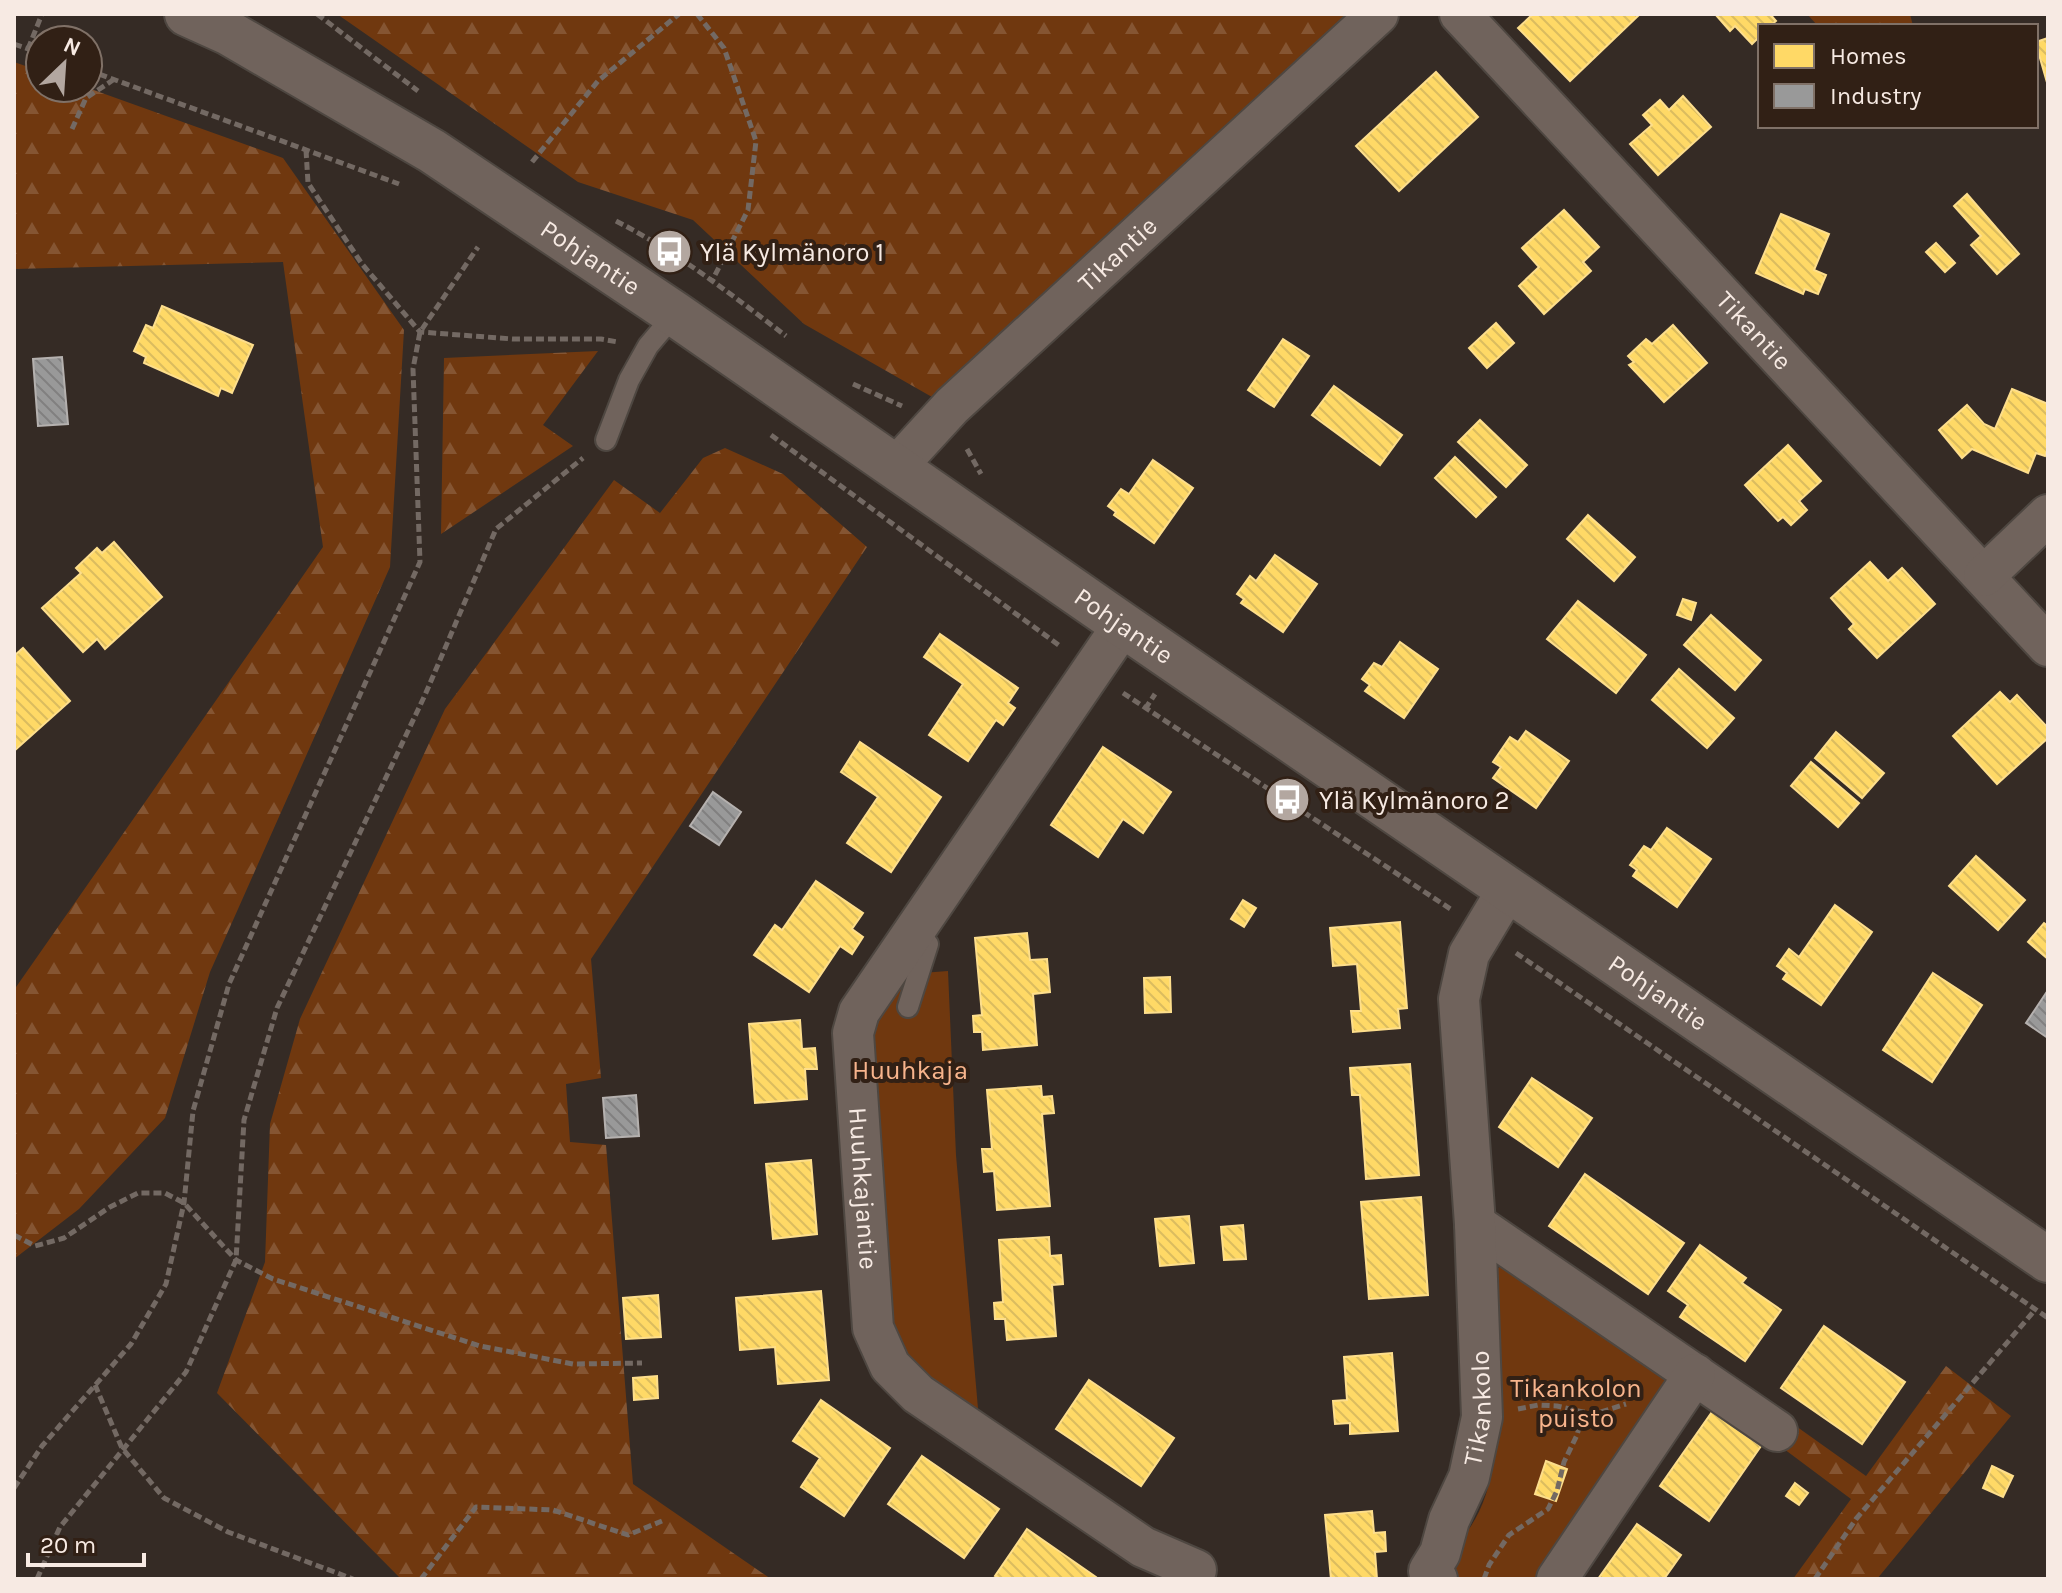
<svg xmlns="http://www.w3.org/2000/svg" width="2062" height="1593" font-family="Karla,sans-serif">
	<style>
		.forest { fill: url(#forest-firs) }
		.park { fill: #70380f }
		.homes { fill: url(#homes-back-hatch); stroke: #fdde8c; stroke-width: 2 }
		.industry { fill: url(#industry-back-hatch); stroke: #b5b1af; stroke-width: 2 }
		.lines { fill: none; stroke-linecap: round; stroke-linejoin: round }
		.service-casing { stroke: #4e4741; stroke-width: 24 }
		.minor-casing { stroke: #4e4741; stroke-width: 44 }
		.tertiary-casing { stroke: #4e4741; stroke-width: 48 }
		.path { stroke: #736963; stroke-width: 5; stroke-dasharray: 8 4; stroke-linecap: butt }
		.service { stroke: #70635c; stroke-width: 20 }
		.minor { stroke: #70635c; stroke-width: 40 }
		.tertiary { stroke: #70635c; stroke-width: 44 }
		.labels { text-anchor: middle; stroke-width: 8; stroke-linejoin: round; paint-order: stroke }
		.poi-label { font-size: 26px; fill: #f7eae3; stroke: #312015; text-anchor: start }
		.street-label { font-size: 26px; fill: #f7eae3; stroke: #312015 }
		.park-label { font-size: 26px; fill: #f8b48c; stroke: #312015 }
	</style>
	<defs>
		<pattern id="forest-firs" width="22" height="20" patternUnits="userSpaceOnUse" patternTransform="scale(2)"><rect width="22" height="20" fill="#70380f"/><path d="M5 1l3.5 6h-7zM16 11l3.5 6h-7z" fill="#855532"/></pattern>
		<pattern id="homes-back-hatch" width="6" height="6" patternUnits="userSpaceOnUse" patternTransform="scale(2)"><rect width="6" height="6" fill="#ffd966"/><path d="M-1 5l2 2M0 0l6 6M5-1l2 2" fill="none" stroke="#dbbc5f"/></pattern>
		<pattern id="industry-back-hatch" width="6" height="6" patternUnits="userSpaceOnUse" patternTransform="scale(2)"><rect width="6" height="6" fill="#999"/><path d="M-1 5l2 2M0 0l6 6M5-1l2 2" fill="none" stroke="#818080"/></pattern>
	</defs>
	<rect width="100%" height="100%" fill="#352b25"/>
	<g class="forest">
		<path d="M337,14H1348L932,397L804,324L693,220L578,182Z"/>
		<path d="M1807,14H1910L1913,26H1818Z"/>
		<path d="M14,62L40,71V88H88L283,158L404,330L390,567L210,972L165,1118L79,1209L14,1259V990L323,547L283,262L14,269Z"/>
		<path d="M598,351L543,425L573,446L441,534L444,358Z"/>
		<path d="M725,448L783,474L867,547L591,959L601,1078L566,1084L570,1142L606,1145L633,1484L771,1579H401L217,1393L265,1262L270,1124L300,1019L445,709L614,480L660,513L703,458Z"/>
		<path d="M1946,1366L2011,1416L1877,1579H1793L1851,1499L1772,1440L1786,1419L1866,1476Z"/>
	</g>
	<g class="park">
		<path d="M948,971L956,1155L979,1420L911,1371L891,1337L866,1047L895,975Z"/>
		<path d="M1506,1264L1663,1371L1671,1384L1542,1579H1455L1448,1552C1454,1545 1463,1537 1469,1529C1504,1480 1501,1389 1499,1331C1498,1314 1492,1293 1494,1276C1495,1269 1500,1266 1506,1264Z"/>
	</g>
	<g class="homes">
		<path d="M1533,14H1640L1570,81L1518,28Z"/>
		<path d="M1715,14H1770L1776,21L1770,26H1760V36L1752,44L1735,26L1730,31Z"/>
		<path d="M2048,38V86L2036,44V42Z"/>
		<path d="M1436,72L1478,117L1399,191L1356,146Z"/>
		<path d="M1683,96L1711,127L1658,175L1630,144L1652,125L1643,115L1660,100L1669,110Z"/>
		<path d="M1967,194L2019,254L1997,274L1971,245L1981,236L1954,206Z"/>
		<path d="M1564,210L1599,247L1583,262L1591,271L1544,314L1519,286L1539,267L1522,248Z"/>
		<path d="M1781,214L1829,234L1814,270L1826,275L1818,294L1805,289L1803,294L1756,273Z"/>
		<path d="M1936,243L1955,263L1945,272L1926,252Z"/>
		<path d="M162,306L253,345L232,393L221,388L218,396L144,363L146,357L134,351L146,325L153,328Z"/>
		<path d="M1496,323L1514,343L1487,368L1469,348Z"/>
		<path d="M1673,325L1707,363L1664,402L1629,365L1634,362L1628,356L1646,339L1652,344Z"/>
		<path d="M1283,339L1309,356L1274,407L1248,390Z"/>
		<path d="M1334,386L1402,435L1380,465L1312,415Z"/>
		<path d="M2012,389L2048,404V448L2045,456L2036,453L2028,473L1972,449L1962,458L1939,430L1967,405L1984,424L1995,429Z"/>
		<path d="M1480,420L1527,465L1506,487L1458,442Z"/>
		<path d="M1788,445L1821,481L1799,501L1807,510L1791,525L1783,517L1778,521L1745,485Z"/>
		<path d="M1455,457L1496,497L1476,517L1435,478Z"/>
		<path d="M1153,460L1193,488L1154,543L1114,515L1116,512L1108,506L1121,489L1129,494Z"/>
		<path d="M1588,515L1635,557L1614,581L1567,539Z"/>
		<path d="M114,542L162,597L105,649L97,639L83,652L42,608L81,573L76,568L97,548L102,553Z"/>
		<path d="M1275,555L1317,584L1283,632L1241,603L1244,599L1237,594L1250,576L1256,581Z"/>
		<path d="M1870,562L1888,581L1902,568L1935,604L1877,658L1849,629L1854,624L1831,598Z"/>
		<path d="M1683,599L1696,603L1691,620L1677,615Z"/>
		<path d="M1578,601L1646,655L1616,693L1547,639Z"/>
		<path d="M1711,615L1761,660L1735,690L1684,645Z"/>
		<path d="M940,634L1018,688L1008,703L1015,708L1003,725L996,720L968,761L929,735L963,684L924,657Z"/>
		<path d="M1400,642L1438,669L1404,718L1365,691L1370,685L1362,679L1374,663L1382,667Z"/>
		<path d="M23,648L70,701L14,751V656Z"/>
		<path d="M1679,669L1734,718L1707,748L1652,700Z"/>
		<path d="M2000,692L2010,702L2017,695L2048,728V738L1997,784L1953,736Z"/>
		<path d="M1526,731L1569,761L1536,808L1493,778L1501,767L1493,762L1510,737L1518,742Z"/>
		<path d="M1836,732L1884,773L1862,798L1815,758Z"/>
		<path d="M860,742L941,797L891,872L847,843L878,797L841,772Z"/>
		<path d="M1103,747L1171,792L1143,833L1123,819L1098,857L1051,825Z"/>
		<path d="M1811,762L1859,803L1838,827L1791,786Z"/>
		<path d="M1667,828L1711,859L1677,907L1633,876L1637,870L1630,865L1644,846L1651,850Z"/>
		<path d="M1976,856L2025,900L1998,930L1949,886Z"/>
		<path d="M816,881L863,913L852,929L863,937L852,954L840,946L809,992L754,955L775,925L782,930Z"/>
		<path d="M1243,900L1256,908L1244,927L1231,919Z"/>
		<path d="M1835,905L1872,932L1821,1005L1783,979L1787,973L1777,966L1789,949L1799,957Z"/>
		<path d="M1400,922L1407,1008L1398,1009L1400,1028L1353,1032L1351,1011H1361L1357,964L1333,966L1330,928Z"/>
		<path d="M2044,923L2048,926V959L2028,942Z"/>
		<path d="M1027,933L1030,960L1047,959L1050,992L1033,994L1037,1045L983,1050L982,1032H974L973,1016L982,1015L975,938Z"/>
		<path d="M1933,973L1982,1005L1932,1082L1883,1050Z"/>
		<path d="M1170,977L1171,1012L1145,1013L1144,978Z"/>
		<path d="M800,1020L802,1049L815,1048L817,1069H805L807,1099L755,1103L749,1024Z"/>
		<path d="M1410,1064L1419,1175L1366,1179L1360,1095H1352L1350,1068Z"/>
		<path d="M1532,1078L1592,1118L1558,1167L1499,1127Z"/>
		<path d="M1041,1086L1042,1097L1052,1096L1054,1113L1042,1114L1050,1206L997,1210L994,1171L984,1172L982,1149H992L987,1090Z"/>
		<path d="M811,1160L817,1234L773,1239L766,1164Z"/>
		<path d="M1585,1174L1684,1243L1648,1294L1549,1226Z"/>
		<path d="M1421,1197L1428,1295L1369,1299L1361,1202Z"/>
		<path d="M1189,1216L1194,1263L1160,1266L1155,1219Z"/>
		<path d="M1243,1225L1246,1259L1224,1260L1221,1227Z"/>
		<path d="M1049,1237L1050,1256L1061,1255L1063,1284L1052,1285L1056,1336L1007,1340L1005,1319H995L994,1303L1003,1302L999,1240Z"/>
		<path d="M1700,1245L1746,1278L1742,1283L1781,1310L1745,1361L1680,1317L1688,1305L1668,1291Z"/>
		<path d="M821,1291L829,1380L778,1384L775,1347L740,1350L736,1298Z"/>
		<path d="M658,1295L661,1337L626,1339L623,1298Z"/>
		<path d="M1824,1326L1905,1382L1862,1444L1781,1388Z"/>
		<path d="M1392,1353L1398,1431L1350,1434V1423L1335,1424L1333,1401L1347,1400L1344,1357Z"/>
		<path d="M657,1376L658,1398L634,1400L633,1378Z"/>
		<path d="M1089,1380L1174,1438L1141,1486L1056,1429Z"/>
		<path d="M821,1400L890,1448L844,1516L801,1487L820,1458L793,1441Z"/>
		<path d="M1712,1412L1761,1446L1709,1521L1660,1486Z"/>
		<path d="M922,1456L999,1509L964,1558L888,1504Z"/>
		<path d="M1546,1461L1567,1469L1556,1501L1535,1494Z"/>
		<path d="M1992,1466L2013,1476L2003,1497L1983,1488Z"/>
		<path d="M1795,1483L1808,1493L1799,1505L1786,1496Z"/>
		<path d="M1372,1511L1374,1533L1385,1532L1386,1551L1375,1552L1377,1579H1331L1325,1515Z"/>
		<path d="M1637,1524L1681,1555L1664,1579H1598Z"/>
		<path d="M1027,1529L1096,1577L1095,1579H1000L995,1576Z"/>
	</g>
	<g class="industry">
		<path d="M62,357L68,424L38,426L33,359Z"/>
		<path d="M713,792L741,812L719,845L690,826Z"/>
		<path d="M2048,990V1038L2026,1023Z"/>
		<path d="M636,1095L639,1136L606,1138L603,1098Z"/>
	</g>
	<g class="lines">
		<defs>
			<g id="service">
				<path d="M606,440L629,380L648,346L675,314"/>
				<path d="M908,1007L928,944"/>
			</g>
			<g id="minor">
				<path id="s1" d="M1460,14L2048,646"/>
				<path id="s2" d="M897,466L952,406L1378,14"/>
				<path d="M1984,576L2048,515"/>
				<path id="s3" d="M1123,625L859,1012L853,1033L873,1328L890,1366L918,1394L1143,1547L1196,1570"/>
				<path d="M1475,1224L1777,1431"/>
				<path id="s4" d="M1437,1579L1429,1571L1440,1553L1449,1520L1469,1477L1482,1417L1475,1224L1459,999L1469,954L1508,889"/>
				<path d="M1557,1579L1695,1374"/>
			</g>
			<g id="tertiary">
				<path id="s5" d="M187,14L229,33L432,151L675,314L1123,625L2048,1260"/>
			</g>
		</defs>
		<use href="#service" class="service-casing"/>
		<use href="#minor" class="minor-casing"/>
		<use href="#tertiary" class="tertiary-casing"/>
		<g class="path">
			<path d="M317,14L418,91"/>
			<path d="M697,14L724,48L756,141L748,210L712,281"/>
			<path d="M14,44L40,53"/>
			<path d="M28,49L42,14"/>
			<path d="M88,70L399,184"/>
			<path d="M72,129L86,98L113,80"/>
			<path d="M306,150L308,183L362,264L420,332L513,339H601L618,342"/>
			<path d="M532,162L598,81L679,14"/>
			<path d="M616,221C677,252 732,295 786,336"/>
			<path d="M853,384L902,406"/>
			<path d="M771,435L1060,646"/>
			<path d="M967,449L981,474"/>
			<path d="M1123,693L1452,910"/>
			<path d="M1145,709L1155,694"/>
			<path d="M1516,953L2048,1318"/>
			<path d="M14,1235L35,1246L64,1238L110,1207L138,1193H165L184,1203L236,1260L273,1279L480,1346L573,1364L642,1363"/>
			<path d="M95,1385L122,1448L164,1498L228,1532L353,1579"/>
			<path d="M1518,1409L1538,1405L1557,1406L1583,1412H1601L1626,1404"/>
			<path d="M14,1488L42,1446L131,1344L166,1284L184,1203L193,1111L229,984L420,562L413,369L420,332L478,247"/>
			<path d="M37,1579L60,1527L186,1372L236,1260L244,1120L277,1008L425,695L496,529L583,458"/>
			<path d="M421,1579L476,1507L553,1510L628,1535L662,1521"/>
			<path d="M1484,1579L1489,1565L1509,1535L1548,1509L1557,1491L1564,1462L1577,1435L1583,1412"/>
			<path d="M1815,1579L1856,1519L2035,1310"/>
		</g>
		<use href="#service" class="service"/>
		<use href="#minor" class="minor"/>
		<use href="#tertiary" class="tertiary"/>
	</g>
	<defs>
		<symbol id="bus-disc" viewBox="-11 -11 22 22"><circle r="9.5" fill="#b3a7a0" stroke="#312015"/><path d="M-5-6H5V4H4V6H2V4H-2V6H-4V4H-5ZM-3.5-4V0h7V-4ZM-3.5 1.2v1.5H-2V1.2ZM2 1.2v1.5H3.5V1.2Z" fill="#fff"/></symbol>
	</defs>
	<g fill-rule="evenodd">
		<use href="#bus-disc" x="644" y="226" width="51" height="51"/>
		<use href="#bus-disc" x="1262" y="774" width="51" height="51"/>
	</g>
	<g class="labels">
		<g class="poi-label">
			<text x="700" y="261">Ylä Kylmänoro 1</text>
			<text x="1319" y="809">Ylä Kylmänoro 2</text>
		</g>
		<g class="street-label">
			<text dy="9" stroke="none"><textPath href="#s2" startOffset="306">Tikantie</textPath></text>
			<text dy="9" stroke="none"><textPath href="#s5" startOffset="472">Pohjantie</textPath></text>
			<text dy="9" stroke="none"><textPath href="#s1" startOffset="432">Tikantie</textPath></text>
			<text dy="9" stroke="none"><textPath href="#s5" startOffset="1120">Pohjantie</textPath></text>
			<text dy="9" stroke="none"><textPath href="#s5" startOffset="1768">Pohjantie</textPath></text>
			<text dy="9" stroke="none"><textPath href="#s3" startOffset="646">Huuhkajantie</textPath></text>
			<text dy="9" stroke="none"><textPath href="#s4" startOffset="184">Tikankolo</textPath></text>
		</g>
		<g class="park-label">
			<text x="910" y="1079">Huuhkaja</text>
			<text x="1576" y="1397">Tikankolon<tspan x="1576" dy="30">puisto</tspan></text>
		</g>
	</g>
	<rect width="2062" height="1593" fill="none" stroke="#f7eae3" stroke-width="32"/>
	<rect x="1758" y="24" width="280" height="104" fill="#312015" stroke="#807167" stroke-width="2"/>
	<rect x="1774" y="44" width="40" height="24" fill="#ffd966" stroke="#807167" stroke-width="2"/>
	<text x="1830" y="64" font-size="24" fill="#f7eae3">Homes</text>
	<rect x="1774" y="84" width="40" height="24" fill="#999999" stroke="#807167" stroke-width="2"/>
	<text x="1830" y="104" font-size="24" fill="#f7eae3">Industry</text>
	<g transform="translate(64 64) rotate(25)"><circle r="38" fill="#312015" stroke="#807167" stroke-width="2"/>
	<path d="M0-6L14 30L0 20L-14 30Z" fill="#b3a7a0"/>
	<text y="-12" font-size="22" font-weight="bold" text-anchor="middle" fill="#f7eae3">N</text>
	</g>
	<path d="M28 1553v12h116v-12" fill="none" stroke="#f7eae3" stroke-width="4"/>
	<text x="40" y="1553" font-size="24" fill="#f7eae3" stroke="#312015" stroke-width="6" paint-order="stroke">20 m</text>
</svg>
